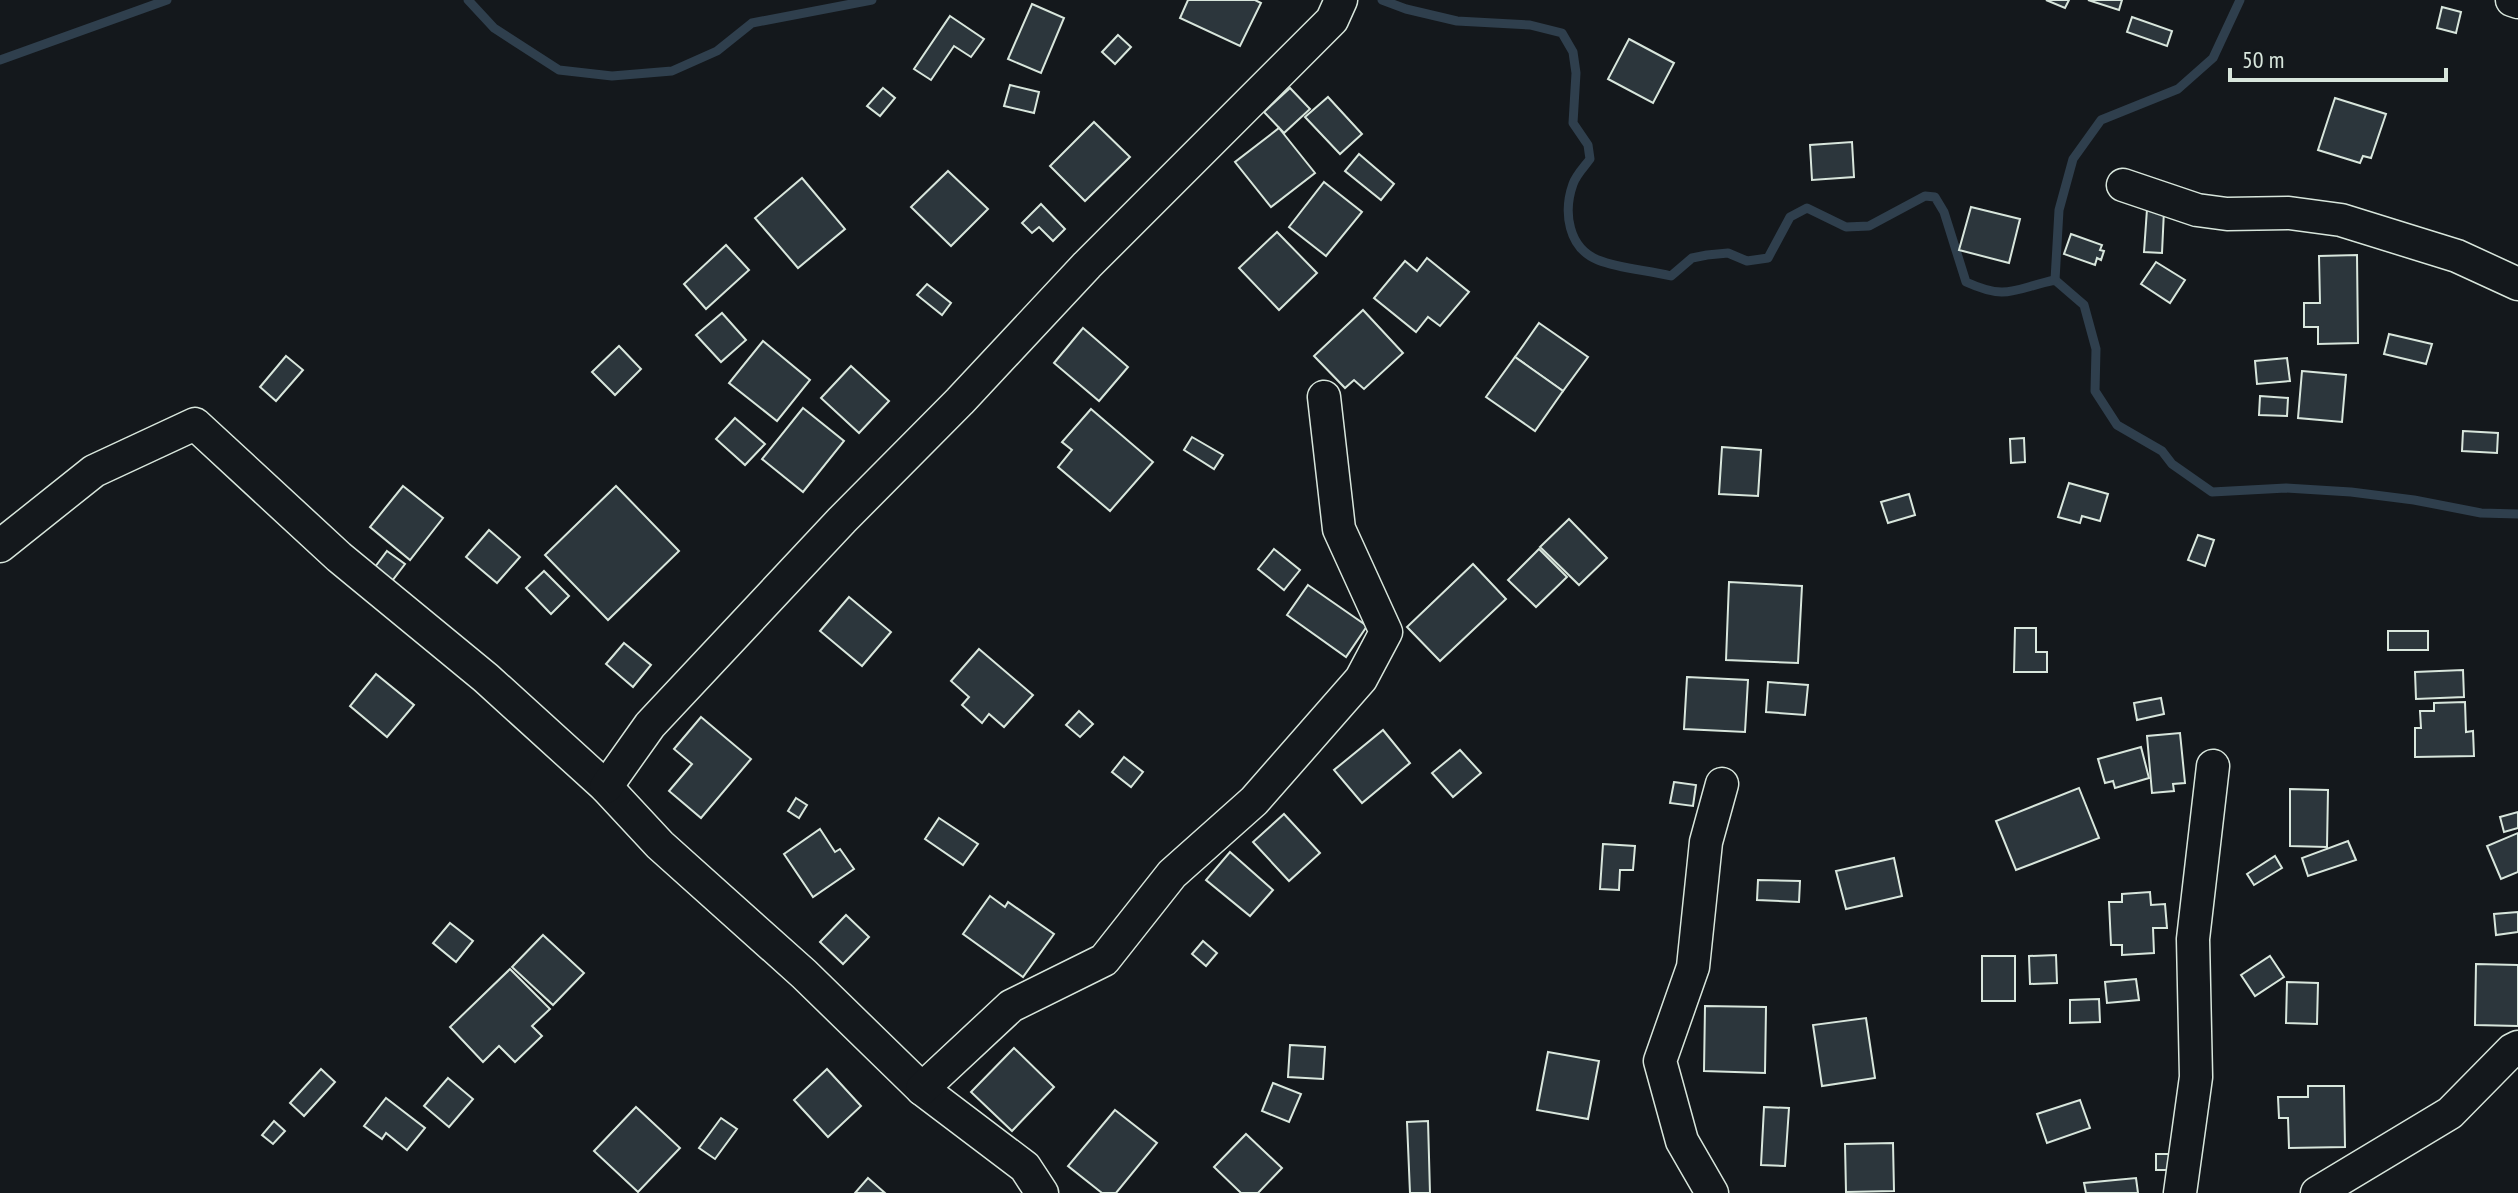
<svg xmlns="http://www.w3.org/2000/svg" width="2518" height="1193" font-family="'PT Sans Narrow',sans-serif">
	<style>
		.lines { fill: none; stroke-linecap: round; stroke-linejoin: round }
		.stream { stroke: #2f3f4d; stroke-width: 9 }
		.building { fill: #2c363c; stroke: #d8e6dc; stroke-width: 2 }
		.minor-casing { stroke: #d8e6dc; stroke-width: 35 }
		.minor { stroke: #14181c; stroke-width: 32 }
	</style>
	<rect width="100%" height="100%" fill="#14181c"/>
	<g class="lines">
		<g class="stream">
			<path d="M468,0L494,28L559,70L612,76L672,71L717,51L752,23L872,0"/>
			<path d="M1382,0L1406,9L1457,21L1530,25L1562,33L1573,52L1576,73L1573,123L1588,145L1590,159C1585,166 1576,175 1573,184C1563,212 1568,248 1598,260C1621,269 1647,270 1671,276L1692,258L1707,255L1728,253L1747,261L1768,258L1790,217L1807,208L1846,227L1869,226L1925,196L1935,197L1944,212L1966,282C2008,301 2013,289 2055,280L2084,305L2096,349L2095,391L2117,425L2162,451L2172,464L2212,492L2286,488L2351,492L2414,500L2481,513L2518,514"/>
			<path d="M0,60L167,0"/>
			<path d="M2055,280L2059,210L2073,159L2101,120L2178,89L2213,58L2240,0"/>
		</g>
	</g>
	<g class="building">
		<path d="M1188,0H1255L1261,3L1240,46L1180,18Z"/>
		<path d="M2046,0H2069L2065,8Z"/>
		<path d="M2088,0H2122L2119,10Z"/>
		<path d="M1032,4L1064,18L1041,73L1008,59Z"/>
		<path d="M2442,7L2461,12L2456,33L2437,28Z"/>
		<path d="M950,16L984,39L971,57L954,46L931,80L914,69Z"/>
		<path d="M2132,17L2172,31L2167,46L2127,32Z"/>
		<path d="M1118,35L1131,47L1115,64L1102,52Z"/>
		<path d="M1629,39L1674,63L1653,103L1608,79Z"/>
		<path d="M1010,85L1039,92L1034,113L1004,106Z"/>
		<path d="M883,88L895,98L880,116L867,106Z"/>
		<path d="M1290,88L1310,109L1284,133L1264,112Z"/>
		<path d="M1328,97L1362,134L1340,154L1305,117Z"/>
		<path d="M2335,98L2386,114L2371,158L2363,156L2360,163L2318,150Z"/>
		<path d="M1094,122L1130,157L1085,201L1050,166Z"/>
		<path d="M1279,128L1315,173L1271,207L1235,162Z"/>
		<path d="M1852,142L1854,177L1812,180L1810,145Z"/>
		<path d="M1359,154L1394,184L1381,200L1345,171Z"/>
		<path d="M948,171L988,209L951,246L911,207Z"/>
		<path d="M802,178L845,229L798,268L755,218Z"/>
		<path d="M1324,182L1362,212L1326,256L1289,227Z"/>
		<path d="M1041,204L1065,229L1053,241L1039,227L1032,233L1022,223Z"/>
		<path d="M1971,207L2020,219L2009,263L1959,250Z"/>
		<path d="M2147,209L2164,210L2162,253L2144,252Z"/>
		<path d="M1277,232L1317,273L1279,310L1239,268Z"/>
		<path d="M2071,234L2102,245L2100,250L2104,251L2101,260L2097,258L2095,265L2064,254Z"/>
		<path d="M726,245L749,270L706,309L684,284Z"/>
		<path d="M2357,255L2358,343L2318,344V327H2304V303H2320L2319,256Z"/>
		<path d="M1427,258L1469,292L1440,326L1428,317L1416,332L1374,298L1405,261L1417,271Z"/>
		<path d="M2156,262L2185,280L2170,303L2141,284Z"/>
		<path d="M927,284L951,303L942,315L917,295Z"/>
		<path d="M1363,310L1403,353L1364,389L1354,380L1345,388L1314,356Z"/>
		<path d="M722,313L746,340L721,362L696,335Z"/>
		<path d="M1539,323L1588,357L1563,391L1515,357Z"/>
		<path d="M1083,328L1128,367L1099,401L1054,363Z"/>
		<path d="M2389,334L2432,344L2426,364L2384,354Z"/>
		<path d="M763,341L810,380L777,421L729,383Z"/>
		<path d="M619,346L641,369L615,395L592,372Z"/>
		<path d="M286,356L303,370L276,401L260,387Z"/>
		<path d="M1515,357L1563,391L1535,431L1486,397Z"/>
		<path d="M2287,358L2290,381L2257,384L2255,361Z"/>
		<path d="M851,366L889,401L859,433L821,398Z"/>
		<path d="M2302,371L2346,375L2342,422L2298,418Z"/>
		<path d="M2260,396L2288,398L2287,416L2259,415Z"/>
		<path d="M803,408L844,441L803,492L762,459Z"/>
		<path d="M1091,409L1153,462L1110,511L1058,467L1072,450L1062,442Z"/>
		<path d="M735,418L765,444L745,465L716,439Z"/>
		<path d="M2463,431L2498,433L2497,453L2462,451Z"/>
		<path d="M1192,437L1223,455L1214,469L1184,450Z"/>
		<path d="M2024,438L2025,462L2011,463L2010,439Z"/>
		<path d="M1722,447L1761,450L1758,496L1719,494Z"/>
		<path d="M2069,483L2108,494L2100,521L2082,516L2080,523L2058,517Z"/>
		<path d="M403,486L443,518L410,560L370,527Z"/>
		<path d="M616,486L679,551L608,620L545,555Z"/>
		<path d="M1909,494L1915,515L1888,523L1881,502Z"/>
		<path d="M1569,519L1607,558L1579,585L1540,547Z"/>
		<path d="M489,530L520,557L497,583L466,557Z"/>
		<path d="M2198,535L2214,540L2205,566L2188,560Z"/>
		<path d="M1274,549L1300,570L1284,590L1258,569Z"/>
		<path d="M1539,549L1567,577L1536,607L1508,580Z"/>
		<path d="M387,551L405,564L392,581L375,567Z"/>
		<path d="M1473,564L1506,599L1440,661L1407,627Z"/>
		<path d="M544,571L569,596L551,614L526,588Z"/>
		<path d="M1729,582L1802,586L1798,663L1726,660Z"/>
		<path d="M1308,585L1367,626L1346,657L1287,615Z"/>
		<path d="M849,597L891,632L862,666L820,631Z"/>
		<path d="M2015,628H2036V652H2047V672H2014Z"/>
		<rect x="2388" y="631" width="40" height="19"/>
		<path d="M624,643L651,665L633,687L606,664Z"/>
		<path d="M979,649L1033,695L1004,727L989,714L982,723L962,705L969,697L951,681Z"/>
		<path d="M2463,670L2464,697L2416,699L2415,672Z"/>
		<path d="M376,674L414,705L387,737L350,706Z"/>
		<path d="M1687,677L1748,680L1745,732L1684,729Z"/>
		<path d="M1768,682L1808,685L1805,715L1766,712Z"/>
		<path d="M2161,698L2164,714L2137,720L2134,703Z"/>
		<path d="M2465,702L2466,732L2473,731L2474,756L2415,757V728H2421L2420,711H2434V703Z"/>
		<path d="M1079,711L1093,724L1080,737L1066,725Z"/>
		<path d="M701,717L751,759L701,818L669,791L692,764L674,749Z"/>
		<path d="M1383,730L1410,763L1362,803L1334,770Z"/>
		<path d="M2180,733L2185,783L2173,784L2174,791L2152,793L2147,736Z"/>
		<path d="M2141,747L2149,778L2115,788L2113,781L2105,783L2098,759Z"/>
		<path d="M1460,750L1481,773L1453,797L1432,773Z"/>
		<path d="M1124,757L1143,772L1131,787L1112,772Z"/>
		<path d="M1674,782L1696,785L1693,806L1670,803Z"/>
		<path d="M2079,788L2099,838L2016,870L1996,821Z"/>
		<path d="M2290,789L2328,790L2327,847L2290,846Z"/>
		<path d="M796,798L807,805L799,818L788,811Z"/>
		<path d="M2518,812V828L2504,832L2500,817Z"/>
		<path d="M1284,814L1320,853L1289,881L1253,842Z"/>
		<path d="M939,818L978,844L963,865L925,839Z"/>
		<path d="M820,829L835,852L840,849L854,869L813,897L784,854Z"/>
		<path d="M2518,833V872L2501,879L2487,846Z"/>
		<path d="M2348,841L2356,860L2308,876L2302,858Z"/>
		<path d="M1603,844L1635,846L1633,870H1620L1619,890L1600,889Z"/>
		<path d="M1230,852L1273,890L1250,916L1206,880Z"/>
		<path d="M2275,856L2282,868L2254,885L2247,874Z"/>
		<path d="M1894,858L1902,896L1846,909L1836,871Z"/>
		<path d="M1758,880L1800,881L1799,902L1757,900Z"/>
		<path d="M2150,892L2151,905L2165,904L2167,928H2153L2154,953L2122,955V945H2111L2109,902H2122V894Z"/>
		<path d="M990,896L1005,907L1008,902L1054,934L1023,977L963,934Z"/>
		<path d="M2518,912V932L2496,935L2494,914Z"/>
		<path d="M846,915L869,937L843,964L820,942Z"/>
		<path d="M450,923L473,941L456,962L433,943Z"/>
		<path d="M543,935L584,973L553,1005L512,967Z"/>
		<path d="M1203,941L1217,953L1206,966L1192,954Z"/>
		<path d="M2056,955L2057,983L2030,984L2029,956Z"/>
		<rect x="1982" y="956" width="33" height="45"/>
		<path d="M2270,956L2284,977L2255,996L2241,975Z"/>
		<path d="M2476,964L2518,965V1026L2475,1025Z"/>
		<path d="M510,969L550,1009L532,1026L542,1036L515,1062L499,1046L483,1062L450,1027Z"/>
		<path d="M2136,979L2139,1000L2107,1003L2105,982Z"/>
		<path d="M2287,982L2318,983L2317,1024L2286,1023Z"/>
		<path d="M2099,999L2100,1022L2070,1023V1000Z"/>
		<path d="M1705,1006L1766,1007L1765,1073L1704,1071Z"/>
		<path d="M1866,1018L1875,1078L1822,1086L1813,1025Z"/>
		<path d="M1290,1045L1325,1047L1323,1079L1288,1077Z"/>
		<path d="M1014,1048L1054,1087L1012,1131L971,1092Z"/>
		<path d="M1548,1052L1599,1061L1588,1119L1537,1110Z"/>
		<path d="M321,1069L335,1082L304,1116L290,1103Z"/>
		<path d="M827,1069L861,1106L828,1137L794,1100Z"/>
		<path d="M448,1078L473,1099L449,1127L424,1106Z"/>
		<path d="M1273,1083L1301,1094L1289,1122L1262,1111Z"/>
		<path d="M2308,1086H2344L2345,1147L2289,1148L2288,1118H2279L2278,1097H2308Z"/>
		<path d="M386,1098L425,1128L407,1150L386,1133L382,1139L364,1126Z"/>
		<path d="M2080,1100L2090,1128L2047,1143L2037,1114Z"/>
		<path d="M636,1107L680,1148L638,1192L594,1151Z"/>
		<path d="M1764,1107L1789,1108L1785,1166L1761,1165Z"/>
		<path d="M1115,1110L1157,1143L1116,1193H1102L1068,1166Z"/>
		<path d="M721,1118L737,1129L715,1159L699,1148Z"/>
		<path d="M274,1121L285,1131L273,1144L262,1135Z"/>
		<path d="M1428,1121L1430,1193H1410L1407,1122Z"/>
		<path d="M1246,1134L1282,1168L1258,1193H1241L1214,1167Z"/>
		<path d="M1893,1143L1894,1191L1846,1192L1845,1144Z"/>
		<rect x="2156" y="1154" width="19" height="16"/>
		<path d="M868,1178L885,1193H855Z"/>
		<path d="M2136,1178L2138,1193H2086L2084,1183Z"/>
	</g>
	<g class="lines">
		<defs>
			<g id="minor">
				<path d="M2512,0L2518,2"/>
				<path d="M2123,185L2197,210L2227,214L2289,213L2341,220L2457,256L2518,284"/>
				<path d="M0,546L94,471L195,424L339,557L486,678L606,787L660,845L804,974L922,1089L1025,1167L1042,1193"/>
				<path d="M606,787L650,725L842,520L960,401L1087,265L1332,20L1341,0"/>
				<path d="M922,1089L1011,1006L1104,960L1172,874L1254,801L1361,679L1386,632L1339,529L1324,397"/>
				<path d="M1712,1193L1682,1141L1660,1061L1693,967L1706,842L1722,784"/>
				<path d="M2180,1193L2196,1077L2193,939L2213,766"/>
				<path d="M2317,1193L2450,1113L2512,1050L2518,1047"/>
			</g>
		</defs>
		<use href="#minor" class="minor-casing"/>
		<use href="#minor" class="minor"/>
	</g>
	<path d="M2230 68v12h216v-12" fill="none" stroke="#d8e6dc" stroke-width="4"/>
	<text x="2242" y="68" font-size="24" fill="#d8e6dc" stroke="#14181c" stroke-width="6" paint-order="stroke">50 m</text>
</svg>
